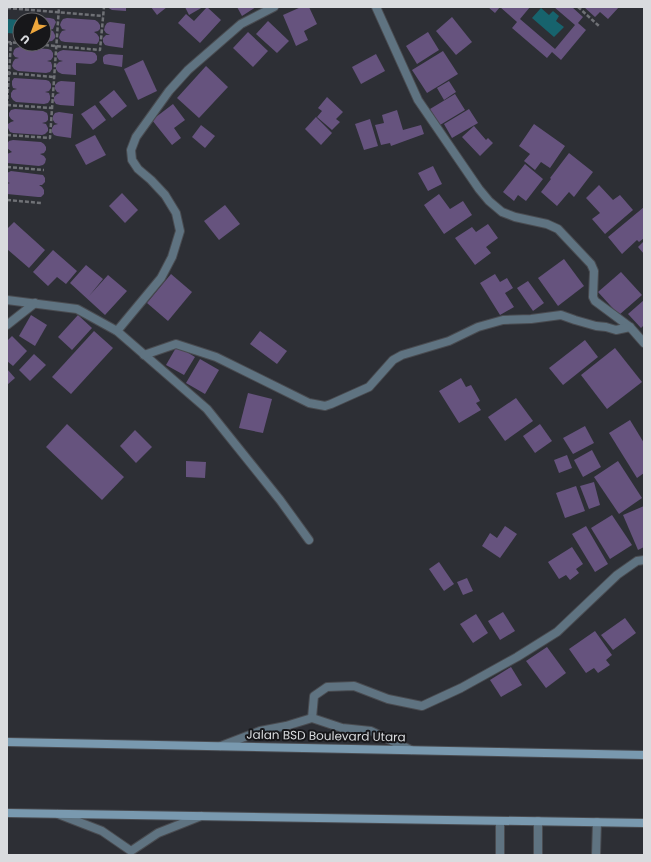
<svg xmlns="http://www.w3.org/2000/svg" width="651" height="862" font-family="Poppins,sans-serif">
	<style>
		.water { fill: #17636d }
		.building { fill: #66537e }
		.lines { fill: none; stroke-linecap: round; stroke-linejoin: round }
		.lane-casing { stroke: #494b50; stroke-width: 10 }
		.street-casing { stroke: #494b50; stroke-width: 10 }
		.secondary-casing { stroke: #494b50; stroke-width: 10 }
		.path { stroke: #6f7176; stroke-width: 2.5; stroke-dasharray: 4 2; stroke-linecap: butt }
		.lane { stroke: #5f7381; stroke-width: 8 }
		.street { stroke: #5f7381; stroke-width: 8 }
		.secondary { stroke: #7999af; stroke-width: 8 }
		.labels { text-anchor: middle; stroke-width: 4; stroke-linejoin: round; paint-order: stroke }
		.street-label { font-size: 12px; fill: #d9dbde; stroke: #17171a }
	</style>
	<rect width="100%" height="100%" fill="#2d2f35"/>
	<g class="water">
		<path d="M541,8L549,15L553,11L559,16L556,21L564,27L554,37L532,18Z"/>
		<path d="M7,19L20,20V34L7,33Z"/>
	</g>
	<g class="building">
		<path d="M107,7H126V11L112,10Z"/>
		<path d="M151,7H167L157,15Z"/>
		<path d="M185,7H203L189,15Z"/>
		<path d="M207,7L221,20L200,43L178,23L186,14L194,21Z"/>
		<path d="M237,7H256L242,16Z"/>
		<path d="M301,7H309L317,24L304,31L308,40L296,46L283,15Z"/>
		<path d="M488,7H530L520,19L555,49L575,25L554,7H572L583,17L578,23L586,30L561,60L552,52L547,58L512,28L517,22L500,7L495,13Z"/>
		<path d="M584,7H601L603,8L604,7H619L608,19L600,12L595,17Z"/>
		<path d="M36,17L50,18L54,19L56,22L53,29L49,30L53,31L55,35V38L52,41L44,42V20H36Z"/>
		<path d="M452,17L472,42L456,55L436,31Z"/>
		<path d="M67,18L95,20L98,22L100,25V29L98,31L94,32L97,34L99,37V41L97,44L65,42L61,41L59,38L60,34L62,31L66,30L62,29L60,25L61,22L63,19Z"/>
		<path d="M268,21L289,41L277,53L256,34Z"/>
		<path d="M110,22L125,24L123,48L109,46L105,45L103,42V38L106,35H110L106,33L104,30L105,26L107,23Z"/>
		<path d="M248,32L268,51L253,67L233,48Z"/>
		<path d="M428,32L439,50L417,64L406,46Z"/>
		<path d="M20,47L48,49L51,50L53,53V57L51,60L47,61L51,62L52,65V69L50,72L46,73L18,71L14,69L12,66L13,62L15,59L19,58L15,57L13,54L14,50L16,48Z"/>
		<path d="M63,50L92,52L95,53L97,56V60L94,63L91,64L76,63V75L62,74L58,72L56,69V65L59,62L63,61L59,60L57,57V53L60,51Z"/>
		<path d="M443,51L458,74L427,93L412,70Z"/>
		<path d="M109,54L123,55L122,67L104,64L103,61V57L105,55Z"/>
		<path d="M376,54L385,71L361,84L352,67Z"/>
		<path d="M143,60L157,91L138,100L124,69Z"/>
		<path d="M206,66L228,87L199,118L177,98Z"/>
		<path d="M14,78L46,80L49,81L51,84V88L49,91L45,92L49,93L50,96V100L48,103L44,104L16,102L13,100L11,97V93L13,90L17,89L13,88L12,85V81Z"/>
		<path d="M61,81L75,82L74,106L60,105L56,104L54,101V97L57,94L60,93L57,92L55,89V85L58,82Z"/>
		<path d="M449,81L456,92L444,100L437,88Z"/>
		<path d="M114,90L127,106L112,118L99,102Z"/>
		<path d="M455,94L465,110L440,125L430,109Z"/>
		<path d="M327,97L343,112L336,119L340,122L332,130L317,117L322,111L318,108Z"/>
		<path d="M173,104L185,120L174,128L181,138L172,145L152,120Z"/>
		<path d="M95,105L106,120L93,130L81,114Z"/>
		<path d="M15,109L43,111L47,113L48,116V120L46,122L42,123L46,124L48,128V131L45,134L42,135L13,133L10,132L8,128V124L11,122L14,121L11,119L9,116V113L11,110Z"/>
		<path d="M469,109L478,123L452,138L444,124Z"/>
		<path d="M397,110L403,130L421,125L424,134L391,146L390,143L381,145L375,125L384,123L382,115Z"/>
		<path d="M59,112L73,114L71,138L57,136L54,135L52,132V128L54,125L58,124L55,123L53,120V116L55,113Z"/>
		<path d="M316,117L332,133L321,145L305,129Z"/>
		<path d="M370,119L378,146L364,150L355,124Z"/>
		<path d="M534,124L565,146L550,168L541,162L535,170L524,161L530,154L519,146Z"/>
		<path d="M201,125L215,136L205,148L192,137Z"/>
		<path d="M474,126L486,140L488,138L493,143L480,156L462,137Z"/>
		<path d="M95,135L106,155L86,165L75,145Z"/>
		<path d="M13,140L41,142L44,144L46,147V150L44,153L40,154L44,156L46,159L45,163L43,165L39,166L7,163V154L12,152L7,148V144L9,141Z"/>
		<path d="M569,153L593,172L574,197L569,192L557,206L541,192L551,179L550,178Z"/>
		<path d="M525,164L543,179L526,201L518,195L514,201L503,192Z"/>
		<path d="M433,166L442,184L428,191L418,173Z"/>
		<path d="M11,171L43,175L45,178V182L42,185H39L42,187L44,190V194L41,197H38L7,194V184L10,183L7,182V173Z"/>
		<path d="M599,185L613,200L620,195L633,210L605,234L592,219L600,213L586,198Z"/>
		<path d="M122,193L138,210L125,223L109,206Z"/>
		<path d="M439,194L450,209L463,201L472,215L444,234L424,205Z"/>
		<path d="M225,205L240,224L219,240L204,221Z"/>
		<path d="M644,207V238L639,242L637,240L622,254L608,237Z"/>
		<path d="M14,222L45,250L29,268L7,249V229Z"/>
		<path d="M488,224L498,238L486,247L491,253L475,265L455,238L472,227L476,232Z"/>
		<path d="M644,241V254L638,247Z"/>
		<path d="M53,250L77,271L66,284L57,277L48,286L33,272Z"/>
		<path d="M564,259L584,286L558,306L538,278Z"/>
		<path d="M86,265L103,279L89,296L108,275L127,291L105,315L70,283Z"/>
		<path d="M621,272L642,295L619,315L598,292Z"/>
		<path d="M171,274L192,292L168,321L147,303Z"/>
		<path d="M495,274L500,282L507,278L513,288L505,293L514,307L500,315L480,283Z"/>
		<path d="M528,281L544,303L533,311L517,288Z"/>
		<path d="M644,300V325L641,328L628,314Z"/>
		<path d="M31,315L47,325L35,346L19,336Z"/>
		<path d="M78,315L92,328L72,350L58,337Z"/>
		<path d="M94,331L113,348L71,394L52,377Z"/>
		<path d="M260,331L287,351L277,364L250,344Z"/>
		<path d="M12,336L27,351L13,366L7,361V341Z"/>
		<path d="M585,340L598,357L563,385L549,368Z"/>
		<path d="M177,346L195,357L184,375L166,365Z"/>
		<path d="M615,348L642,382L607,409L581,375Z"/>
		<path d="M34,354L46,365L30,381L19,370Z"/>
		<path d="M200,359L219,370L205,394L186,383Z"/>
		<path d="M7,369L15,378L7,385Z"/>
		<path d="M461,378L466,387L471,385L480,401L476,403L481,410L459,423L439,391Z"/>
		<path d="M248,393L272,399L263,433L239,428Z"/>
		<path d="M516,398L533,421L505,441L488,417Z"/>
		<path d="M630,420L644,443V473L637,478L609,433Z"/>
		<path d="M67,424L124,477L102,500L46,447Z"/>
		<path d="M540,424L552,441L535,453L523,436Z"/>
		<path d="M585,426L594,443L573,454L563,438Z"/>
		<path d="M135,430L152,447L136,463L120,446Z"/>
		<path d="M592,450L601,467L583,477L574,460Z"/>
		<path d="M567,455L572,468L559,473L554,460Z"/>
		<path d="M186,461L206,462L205,478L186,477Z"/>
		<path d="M618,461L642,498L619,514L594,477Z"/>
		<path d="M594,482L600,505L589,509L580,486Z"/>
		<path d="M576,486L585,511L565,518L556,493Z"/>
		<path d="M644,506V547L638,550L623,515Z"/>
		<path d="M612,515L632,545L610,559L591,528Z"/>
		<path d="M505,526L517,534L500,558L482,546L490,533L497,538Z"/>
		<path d="M586,526L608,564L595,572L572,534Z"/>
		<path d="M572,547L583,564L576,569L579,573L570,580L566,575L559,579L548,562Z"/>
		<path d="M439,562L454,584L444,591L429,569Z"/>
		<path d="M467,578L473,591L463,595L457,582Z"/>
		<path d="M503,612L515,631L500,640L488,621Z"/>
		<path d="M476,614L488,633L473,643L460,624Z"/>
		<path d="M625,618L636,633L613,650L601,635Z"/>
		<path d="M595,631L612,655L606,660L610,665L598,673L594,668L586,673L569,649Z"/>
		<path d="M547,647L566,673L546,688L526,661Z"/>
		<path d="M511,667L522,685L501,697L490,680Z"/>
	</g>
	<g class="lines">
		<defs>
			<path id="lane" d="M596,855L597,822"/>
			<g id="street">
				<path d="M376,7L418,100L479,189L489,201L502,212L515,217L547,224L558,229L591,264L594,271L593,297L595,301L630,327L644,343"/>
				<path d="M7,300L77,309L117,331L207,409L280,500L309,540"/>
				<path d="M7,325L35,303"/>
				<path d="M117,331L161,278L172,257L180,231L176,213L165,195L151,180L138,169L132,160L131,150L136,137L169,91L188,70L241,24L274,7"/>
				<path d="M144,355L176,344L216,357L309,403L325,406L331,404L369,387L393,360L402,355L449,341L478,327L503,320L531,319L561,315L575,320L596,326L606,327L616,330L630,327"/>
				<path d="M312,718L314,696L327,687L354,686L388,699L422,706L461,688L517,657L557,632L617,575L637,561L644,560"/>
				<path d="M221,746L260,731L286,726L312,718L342,728L371,731L411,750"/>
				<path d="M58,814L102,831L131,851L158,833L201,816"/>
				<path d="M500,855V821"/>
				<path d="M538,855V821"/>
			</g>
			<g id="secondary">
				<path d="M7,742L644,755"/>
				<path d="M7,813L644,823"/>
			</g>
		</defs>
		<use href="#lane" class="lane-casing"/>
		<use href="#street" class="street-casing"/>
		<use href="#secondary" class="secondary-casing"/>
		<g class="path">
			<path d="M578,7L599,26"/>
			<path d="M7,8L103,16"/>
			<path d="M7,42L20,43"/>
			<path d="M33,44L100,50L104,7"/>
			<path d="M7,73L54,77"/>
			<path d="M7,105L11,42"/>
			<path d="M7,105L52,108"/>
			<path d="M7,135L50,138L59,7"/>
			<path d="M7,167L44,170"/>
			<path d="M7,200L41,203"/>
		</g>
		<use href="#lane" class="lane"/>
		<use href="#street" class="street"/>
		<use href="#secondary" class="secondary"/>
	</g>
	<g class="labels">
		<g class="street-label">
			<text transform="translate(326 736) rotate(1)" y="4">Jalan BSD Boulevard Utara</text>
		</g>
	</g>
	<rect width="651" height="862" fill="none" stroke="#d9dbde" stroke-width="16"/>
	<g transform="translate(32 32) rotate(222)"><circle r="19" fill="#17171a" stroke="#656568"/>
	<path d="M0-3L7 15L0 10L-7 15Z" fill="#eea73c"/>
	<text y="-6" font-size="11" font-weight="bold" text-anchor="middle" fill="#d9dbde">U</text>
	</g>
</svg>
